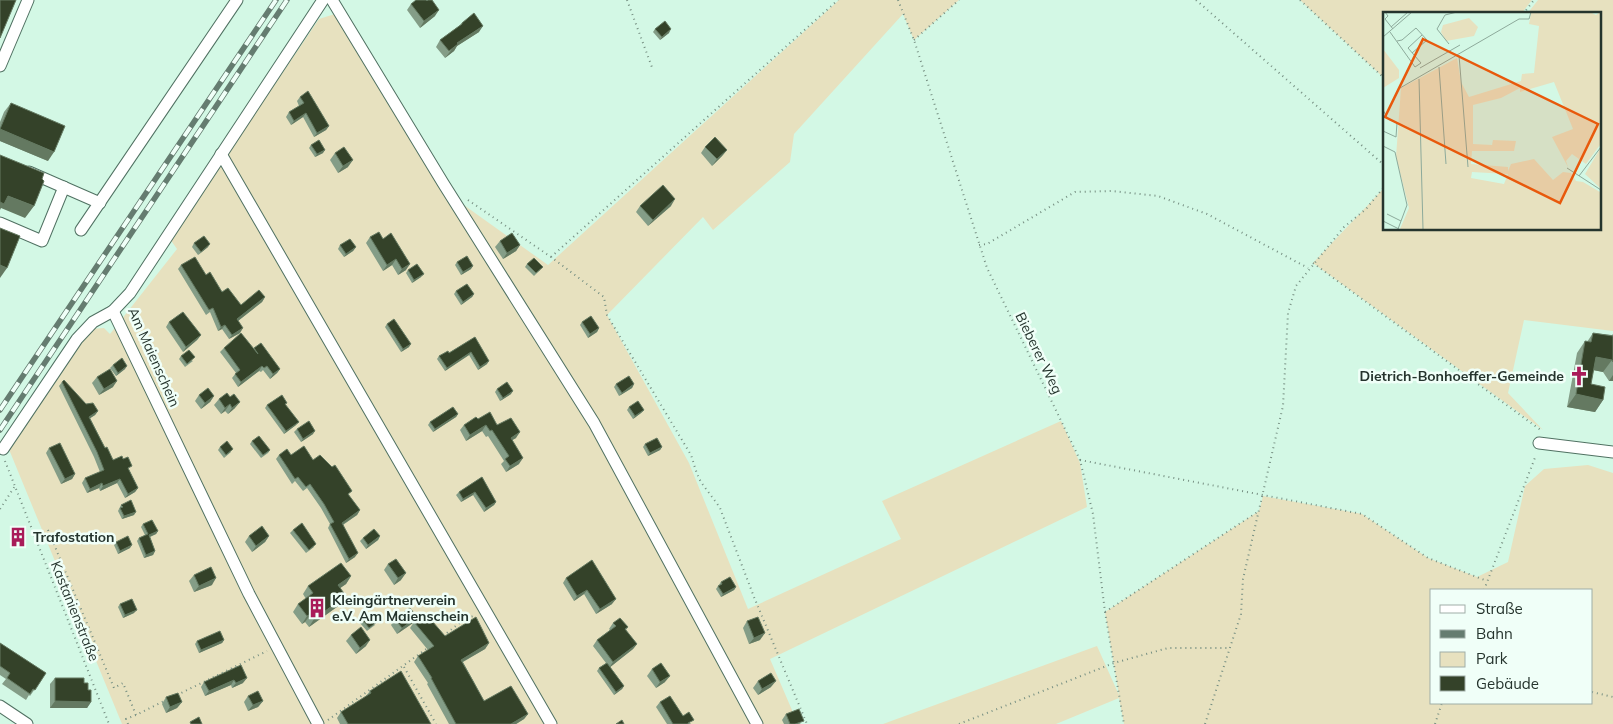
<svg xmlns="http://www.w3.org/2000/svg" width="1613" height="724" font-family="Mulish,sans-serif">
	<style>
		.green { fill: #e7e1bf; fill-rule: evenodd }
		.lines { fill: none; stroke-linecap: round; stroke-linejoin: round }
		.minor-casing { stroke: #507162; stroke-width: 13 }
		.path { stroke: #768f82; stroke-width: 2; stroke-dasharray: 1 4; stroke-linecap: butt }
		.minor { stroke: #fff; stroke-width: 11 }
		.rail-casing { stroke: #657c70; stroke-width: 5.5 }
		.rail { stroke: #f0fff8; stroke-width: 4; stroke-dasharray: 11; stroke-linecap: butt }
		.wall { fill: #849d87 }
		.shaded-wall { fill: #647961 }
		.building { fill: #344229; stroke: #647961 }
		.labels { text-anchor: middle; stroke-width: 5; stroke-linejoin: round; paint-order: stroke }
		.street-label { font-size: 14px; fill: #25342d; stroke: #f0fff8 }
		.poi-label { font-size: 14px; font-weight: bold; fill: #25342d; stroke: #f0fff8; text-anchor: start }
		.inset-road { fill: none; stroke: #8daa9b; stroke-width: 1 }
		.view { fill: #e8590c; fill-opacity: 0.15; stroke: #e8590c; stroke-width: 2.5 }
		.inset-edge { fill: none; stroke: #25342d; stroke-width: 2.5 }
	</style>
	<rect width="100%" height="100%" fill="#d3f8e5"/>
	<g class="green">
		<path d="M839,0H959L914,40L903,14L794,134L790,162L713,230L703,217L607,315L689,463L748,609L901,539L882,501L1061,421L1080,463L1087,507L770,659L798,724H122L8,447L90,329L104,328L110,334L177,249L170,239L319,19L338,13L440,188L548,265Z"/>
		<path d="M1300,0H1532L1521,14H1384V78Z"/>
		<path d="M1538,0H1613V331L1524,320L1508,393L1543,430L1313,263L1384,188V229H1599V14H1527Z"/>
		<path d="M1588,465L1613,473V724H1124L1119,698L1056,724H883L1097,646L1119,695L1105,612L1259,511L1263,496L1362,514L1428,558L1477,577L1508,562L1525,486L1544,469ZM1592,590V703H1432V590Z"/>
	</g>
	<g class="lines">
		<defs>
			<g id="minor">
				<path d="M332,0L443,183L594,423L757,724"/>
				<path d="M0,66L28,0"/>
				<path d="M221,154L551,724"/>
				<path d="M29,172L100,203"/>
				<path d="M0,223L42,241L64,187"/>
				<path d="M81,230L237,0"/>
				<path d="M113,311L249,594L318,724"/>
				<path d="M1539,443L1613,452"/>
				<path d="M3,449L77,339L93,322L113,311L130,293L323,0"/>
				<path d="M0,706L27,724"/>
			</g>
		</defs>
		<use href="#minor" class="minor-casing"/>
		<g class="path">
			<path d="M627,0L653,70"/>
			<path d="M898,0L914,40L987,268L1080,460L1093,514L1105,612L1124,724"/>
			<path d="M1196,0L1384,165"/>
			<path d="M1300,0L1384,78"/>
			<path d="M1523,14L1534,0"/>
			<path d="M914,40L959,0"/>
			<path d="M468,200L551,257L604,297L607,315L691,455C694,464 696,473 701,482C707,491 714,499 720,508L754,597L807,724"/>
			<path d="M979,245L987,244L1075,192L1112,191L1158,196L1207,214L1308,268"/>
			<path d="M551,257L838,0"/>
			<path d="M1313,263L1542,431"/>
			<path d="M1080,460L1362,514L1428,558L1487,581"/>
			<path d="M5,461L109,724"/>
			<path d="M0,509L15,486"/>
			<path d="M48,530L114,688L123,683L136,715L166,700"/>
			<path d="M1484,590L1536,455"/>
			<path d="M1105,612L1259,511"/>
			<path d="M443,636L466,618L474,616"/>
			<path d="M404,667L436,724"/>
			<path d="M1592,692L1613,697"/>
			<path d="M177,695L267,651"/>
			<path d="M328,720L429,647"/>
			<path d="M128,724L126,719L136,715"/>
			<path d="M959,724L1114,663L1168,648H1230"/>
			<path d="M1205,724L1241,614L1243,579L1283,406L1288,313L1296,286L1344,227L1366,209L1384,187"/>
			<path d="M1435,724L1442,703"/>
		</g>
		<use href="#minor" class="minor"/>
		<defs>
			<g id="rail">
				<path d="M0,410L276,0"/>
				<path d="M0,430L287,0"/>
			</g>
		</defs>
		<use href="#rail" class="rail-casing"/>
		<use href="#rail" class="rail"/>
	</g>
	<g class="wall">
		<path d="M427,1L435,16L420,28L407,10L411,4Z"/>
		<path d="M462,23L479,32L457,46L454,51L445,58L436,47L440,40L459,26Z"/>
		<path d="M655,29L669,33L660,40L653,32Z"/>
		<path d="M300,97L329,126L326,130L314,137L303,117L291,125L286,117L289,112L299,106L297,101Z"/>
		<path d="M11,103L48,161L0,141V122L4,112Z"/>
		<path d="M311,145L323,153L315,157L309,148Z"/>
		<path d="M705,147L727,150L722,156L712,166L701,153Z"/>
		<path d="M335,153L348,167L338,173L330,160Z"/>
		<path d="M640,206H671L648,226L636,212Z"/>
		<path d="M370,237L383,239L406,270L398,275L392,265L383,271L366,243Z"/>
		<path d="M500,241L520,245L516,251L503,259L495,247Z"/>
		<path d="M194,243L208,247L198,255L192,247Z"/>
		<path d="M340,245L356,247L353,251L344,257L338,249Z"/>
		<path d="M457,262L471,269L461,275L455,265Z"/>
		<path d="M527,264L540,270L534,276L525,267Z"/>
		<path d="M181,265L206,275L222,292L241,305L265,297L262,302L238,321L240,333L229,339L222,329L218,331L210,312L206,315L178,269Z"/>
		<path d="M408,270L421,277L412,283L406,273Z"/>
		<path d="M456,291L474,294L472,297L461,305L454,294Z"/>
		<path d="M169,322L201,335L197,340L183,352L166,327Z"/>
		<path d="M582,322L599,328L597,332L588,338L580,325Z"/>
		<path d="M387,324L409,347L401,352L385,327Z"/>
		<path d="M1593,333L1612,335L1613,334V381H1609L1603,372L1593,370L1591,384L1603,400L1595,412L1567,407L1577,353L1585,341L1587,342Z"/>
		<path d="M475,337L487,364L478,370L469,355L445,371L437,359L439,356L449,353Z"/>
		<path d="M224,348L253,349L280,369L277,373L270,379L263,370L261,372L259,371L238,387L232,378L236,373L220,352Z"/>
		<path d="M181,356L193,361L185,367L179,359Z"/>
		<path d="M113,365L125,369L116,376L110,368Z"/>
		<path d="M97,377L113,387L99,395L92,383Z"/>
		<path d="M62,382L86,404L98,411L95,415L90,418L105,448L113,460L129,470L138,488L135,492L125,498L117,483L100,491L99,488L87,493L82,483L85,478L100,472L94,457L59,386Z"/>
		<path d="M616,384H634L632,388L619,396L614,387Z"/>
		<path d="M497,389L511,394L500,401L495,392Z"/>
		<path d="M199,395L214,396L210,402L201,409L195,401Z"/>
		<path d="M230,397L235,408L228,414L225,411L221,414L214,405L219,399Z"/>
		<path d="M267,405H285L296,425L284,434L265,408Z"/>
		<path d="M629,407L644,410L641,413L633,419L627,410Z"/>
		<path d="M458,414L456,417L433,432L428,425L430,422Z"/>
		<path d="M478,419L497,425L516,438L512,440L519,464L506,472L501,464L504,461L488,436L486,437L482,431L466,441L460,430L464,425Z"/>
		<path d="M297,429L313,434L301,442L294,432Z"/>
		<path d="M252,441L270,450L268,453L261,458L250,444Z"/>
		<path d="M645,444L662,447L660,450L648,456L643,447Z"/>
		<path d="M220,447L231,452L224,458L218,450Z"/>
		<path d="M49,448L75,474L72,479L61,484L46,453Z"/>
		<path d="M279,455H291L313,460L349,496L360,510L357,515L343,525L355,557L346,563L328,528L330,524L321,508L307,488L303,491L295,481L292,484L276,459Z"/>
		<path d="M482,477L496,502L494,505L484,512L473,495L461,502L456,495L459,492Z"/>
		<path d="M121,505L134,515L122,519L118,511Z"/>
		<path d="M143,524L158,531L156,534L150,537L155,551L153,555L144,558L137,541L139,538L145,535L141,527Z"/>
		<path d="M293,530L314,547L306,553L290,533Z"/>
		<path d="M249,536H269L265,542L252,552L245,542Z"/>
		<path d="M380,536L378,540L366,549L360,541L363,538Z"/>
		<path d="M116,542L130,548L118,554L114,545Z"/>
		<path d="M388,564L401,580L394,585L384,570Z"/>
		<path d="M194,575L212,585L194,592L189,581Z"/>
		<path d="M351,576L346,584L340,588L341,604L309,627L305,622L302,624L293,612L298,604L306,599L303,594L308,586Z"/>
		<path d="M566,578L612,604L596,614L584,594L574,601L563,583Z"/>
		<path d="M721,582L736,587L734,590L721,597L716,589Z"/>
		<path d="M120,604L134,613L123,618L118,607Z"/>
		<path d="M417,617L413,623L397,634L391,625L395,619Z"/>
		<path d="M362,619L375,625L367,631L360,623Z"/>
		<path d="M747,621L760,640L749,644L743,628Z"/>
		<path d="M414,622L445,636L489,643L485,649L463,662L484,701L528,714L524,719L516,724H449L427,684L428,683L414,662L418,656L428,650L410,628Z"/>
		<path d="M613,623L628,627L626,630L637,644L633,649L610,667L624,686L622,689L614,695L597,671L599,668L606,663L593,646L597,640L610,630L609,629Z"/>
		<path d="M351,635L366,646L356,654L346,641Z"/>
		<path d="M224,640L222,643L199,653L195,644L197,641Z"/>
		<path d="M0,643L46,673L30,696L29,695L26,700L2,684L6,679L0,675Z"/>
		<path d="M241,665L243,683L232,688L231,685L205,696L201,687L204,682Z"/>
		<path d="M652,669L665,682L656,688L647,676Z"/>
		<path d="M55,678L84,683L88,690L91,702L87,708H50V684Z"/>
		<path d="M758,681L771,687L758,695L753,688Z"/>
		<path d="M370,691L431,724H340L337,718L341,712L366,696Z"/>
		<path d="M248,696L263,701L258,707L248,711L244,702Z"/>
		<path d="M166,697L182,702L177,708L166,713L162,704Z"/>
		<path d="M660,702L683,716L691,724H667L656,707Z"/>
		<path d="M786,714L801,724H784L782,720Z"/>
	</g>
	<g class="shaded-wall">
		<path d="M439,10L435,16L420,28L424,21Z"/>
		<path d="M483,26L479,32L457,46L454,51L445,58L457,43Z"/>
		<path d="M671,29L669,33L660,40L662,37Z"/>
		<path d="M306,113L303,117L291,125L294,121Z"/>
		<path d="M329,126L326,130L314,137L317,133Z"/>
		<path d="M0,129L54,152L48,161L0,141Z"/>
		<path d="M325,150L323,153L315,157L317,154Z"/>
		<path d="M727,150L722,156L712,166L717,159Z"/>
		<path d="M353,160L348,167L338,173L343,166Z"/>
		<path d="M8,196L34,206L25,218L1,208L0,210V202Z"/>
		<path d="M675,199L671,206L648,226L653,220Z"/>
		<path d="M210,244L208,247L198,255L201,252Z"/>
		<path d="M520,245L516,251L503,259L507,253Z"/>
		<path d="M356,247L353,251L344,257L346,254Z"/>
		<path d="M396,259L392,265L383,271L387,265Z"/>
		<path d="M410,264L406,270L398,275L402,269Z"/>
		<path d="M0,265L7,268L0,278Z"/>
		<path d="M473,266L471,269L461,275L463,272Z"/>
		<path d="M424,274L421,277L412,283L414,280Z"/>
		<path d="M474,294L472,297L461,305L463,302Z"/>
		<path d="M265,297L262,302L234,324L237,319Z"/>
		<path d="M225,325L222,329L218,331L221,327Z"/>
		<path d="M243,328L240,333L229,339L232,335Z"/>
		<path d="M599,328L597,332L588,338L590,334Z"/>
		<path d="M201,335L197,340L183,352L186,347Z"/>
		<path d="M411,344L409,347L401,352L403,349Z"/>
		<path d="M471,352L469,355L445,371L447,368Z"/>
		<path d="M1596,357L1612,360L1603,372L1588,369Z"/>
		<path d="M489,361L487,364L478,370L480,367Z"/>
		<path d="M127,366L125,369L116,376L118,373Z"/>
		<path d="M262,366L259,371L238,387L241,382Z"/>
		<path d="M280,369L277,373L270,379L273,374Z"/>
		<path d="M1613,375V381H1609Z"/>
		<path d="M117,381L113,387L99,395L104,389Z"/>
		<path d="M634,384L632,388L619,396L622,393Z"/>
		<path d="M513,391L511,394L500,401L503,398Z"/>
		<path d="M1576,394L1603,400L1595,412L1567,407Z"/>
		<path d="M214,396L210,402L201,409L205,403Z"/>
		<path d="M240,402L235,408L228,414L232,408Z"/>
		<path d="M230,404L225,411L221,414L225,408Z"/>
		<path d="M644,410L641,413L633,419L635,416Z"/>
		<path d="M98,411L95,415L86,421L89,417Z"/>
		<path d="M458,414L456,417L433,432L435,429Z"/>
		<path d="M299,422L296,425L284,434L286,431Z"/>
		<path d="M486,425L482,431L466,441L470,435Z"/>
		<path d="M315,431L313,434L301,442L303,439Z"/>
		<path d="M520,432L516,438L507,443L511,438Z"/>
		<path d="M662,447L660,450L648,456L650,453Z"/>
		<path d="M523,458L519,464L506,472L510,466Z"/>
		<path d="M75,474L72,479L61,484L65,479Z"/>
		<path d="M120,479L117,483L100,491L103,486Z"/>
		<path d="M102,483L99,488L87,493L90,489Z"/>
		<path d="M138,488L135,492L125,498L128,494Z"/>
		<path d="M475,492L473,495L461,502L463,499Z"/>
		<path d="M496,502L494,505L484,512L486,508Z"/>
		<path d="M360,510L357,515L339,527L342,523Z"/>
		<path d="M136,512L134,515L122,519L124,516Z"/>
		<path d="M158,531L156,534L147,538L149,535Z"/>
		<path d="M269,536L265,542L252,552L256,546Z"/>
		<path d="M380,536L378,540L366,549L368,545Z"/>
		<path d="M132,545L130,548L118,554L120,551Z"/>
		<path d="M155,551L153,555L144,558L146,555Z"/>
		<path d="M358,553L355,557L346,563L349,559Z"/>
		<path d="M406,573L401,580L394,585L398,578Z"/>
		<path d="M351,576L346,584L333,593L338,585Z"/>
		<path d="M216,578L212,585L194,592L199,586Z"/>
		<path d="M736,587L734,590L721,597L723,594Z"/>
		<path d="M587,590L584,594L574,601L577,596Z"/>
		<path d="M346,596L341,604L309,627L314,619Z"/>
		<path d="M616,599L612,604L596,614L600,609Z"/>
		<path d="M137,610L134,613L123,618L125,615Z"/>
		<path d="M311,614L305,622L302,624L307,616Z"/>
		<path d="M417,617L413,623L397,634L402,628Z"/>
		<path d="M765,633L760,640L749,644L754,638Z"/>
		<path d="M224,640L222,643L199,653L201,650Z"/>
		<path d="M370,640L366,646L356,654L360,648Z"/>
		<path d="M489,643L485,649L457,665L461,660Z"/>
		<path d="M637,644L633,649L609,668L613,662Z"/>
		<path d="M670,676L665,682L656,688L660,682Z"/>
		<path d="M247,678L243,683L232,688L236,683Z"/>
		<path d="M234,680L231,685L205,696L209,691Z"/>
		<path d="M776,681L771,687L758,695L762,689Z"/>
		<path d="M624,686L622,689L614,695L616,692Z"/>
		<path d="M55,701L91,702L87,708H50Z"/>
		<path d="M263,701L258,707L248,711L253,705Z"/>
		<path d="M182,702L177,708L166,713L170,707Z"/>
		<path d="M528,714L524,719L516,724H511Z"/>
	</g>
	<g class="building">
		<path d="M0,0H16L0,38Z"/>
		<path d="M416,0H426L427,1L428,0H432L439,10L424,21L411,4Z"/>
		<path d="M474,13L483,26L457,43L458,44L449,51L440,40L462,24V23Z"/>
		<path d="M665,21L671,29L662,37L655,29Z"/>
		<path d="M308,91L329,126L317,133L306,113L294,121L289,112L304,103L300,97Z"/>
		<path d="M11,103L65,126L54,152L0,129Z"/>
		<path d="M715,137L727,150L717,159L705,147Z"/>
		<path d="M319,140L325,150L317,154L311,145Z"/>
		<path d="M344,147L353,160L343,166L335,153Z"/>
		<path d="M0,155L44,173L42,179L44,181L34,206L8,196L4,204L0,202Z"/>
		<path d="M663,185L675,199L653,220L640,206Z"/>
		<path d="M0,228L20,236L7,268L0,265Z"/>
		<path d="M379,232L383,239L391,233L410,264L402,269L396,259L387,265L370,237Z"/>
		<path d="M512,233L520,245L507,253L500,241Z"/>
		<path d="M204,236L210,244L201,252L194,243Z"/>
		<path d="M350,239L356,247L346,254L340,245Z"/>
		<path d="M467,256L473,266L463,272L457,262Z"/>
		<path d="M195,257L206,275L210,272L222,292L228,288L241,305L259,290L265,297L237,319L243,328L232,335L225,325L221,327L213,308L209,310L181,265Z"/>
		<path d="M534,258L543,267L536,273L527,264Z"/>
		<path d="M417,264L424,274L414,280L408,270Z"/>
		<path d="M467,284L474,294L463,302L456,291Z"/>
		<path d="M183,312L201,335L186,347L169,322Z"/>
		<path d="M591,316L599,328L590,334L582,322Z"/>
		<path d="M394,319L411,344L403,349L387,324Z"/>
		<path d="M241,333L258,354L254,348L261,343L280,369L273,374L267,366L264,368L262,366L241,382L235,374L240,370L224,348Z"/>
		<path d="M1593,333L1613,336V362L1612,360L1596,357L1591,384L1605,387L1603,400L1576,394L1585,341L1591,342Z"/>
		<path d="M475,337L489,361L480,367L471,352L447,368L439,356L448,351L449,353Z"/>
		<path d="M189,350L195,357L187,364L181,356Z"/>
		<path d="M122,358L127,366L118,373L113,365Z"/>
		<path d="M110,369L117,381L104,389L97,377Z"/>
		<path d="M629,376L634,384L622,393L616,384Z"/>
		<path d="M64,380L86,404L93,403L98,411L89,417L105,448L107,447L113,460L122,456L123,459L128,457L132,466L128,468L138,488L128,494L120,479L103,486L102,483L90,489L85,478L104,470L97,452L62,382Z"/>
		<path d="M507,382L513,391L503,398L497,389Z"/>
		<path d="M208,388L214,396L205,403L199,395Z"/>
		<path d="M227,393L230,397L234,394L240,402L232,408L230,404L225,408L219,399Z"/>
		<path d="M282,395L287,403L285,404L299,422L286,431L267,405Z"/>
		<path d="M638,401L644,410L635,416L629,407Z"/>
		<path d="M453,407L458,414L435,429L430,422Z"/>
		<path d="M490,412L497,425L511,418L520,432L511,438L523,458L510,466L505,459L509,456L492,430L490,431L486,425L470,435L464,425L476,417L478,419Z"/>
		<path d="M309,421L315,431L303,439L297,429Z"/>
		<path d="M259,436L270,450L263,455L252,441Z"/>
		<path d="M657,438L662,447L650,453L645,444Z"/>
		<path d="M227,441L233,449L226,455L220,447Z"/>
		<path d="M60,443L75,474L65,479L49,448Z"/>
		<path d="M304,446L313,460L320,455L332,467L335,465L352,491L348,494L360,510L342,523L358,553L349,559L330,524L334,522L324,504L310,484L306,487L298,477L295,479L279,455L287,449L291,455Z"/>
		<path d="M482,477L496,502L486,508L475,492L463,499L459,492Z"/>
		<path d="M131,500L136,512L124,516L120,508L123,507L121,505Z"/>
		<path d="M152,520L158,531L149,535L155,551L146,555L139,538L148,534L143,524Z"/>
		<path d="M302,523L316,544L309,550L293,530Z"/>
		<path d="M262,526L269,536L256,546L249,536Z"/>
		<path d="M374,529L380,536L368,545L363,538Z"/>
		<path d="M128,536L132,545L120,551L116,542Z"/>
		<path d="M396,559L406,573L398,578L388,564Z"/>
		<path d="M592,560L616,599L600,609L587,590L577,596L566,578Z"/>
		<path d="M341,563L351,576L338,585L346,596L314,619L311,614L307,616L298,604L313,593L308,586Z"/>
		<path d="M211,567L216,578L199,586L194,575Z"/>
		<path d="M730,577L736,587L723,594L718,586L722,584L721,582Z"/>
		<path d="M132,599L137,610L125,615L120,604Z"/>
		<path d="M410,608L417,617L402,628L395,619Z"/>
		<path d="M370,613L377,622L369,628L362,619Z"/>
		<path d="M426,614L445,636L476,617L489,643L461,660L473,681L484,701L511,686L528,714L511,724H456L431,678H432L418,656L434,646L414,622Z"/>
		<path d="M758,617L765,633L754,638L747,621Z"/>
		<path d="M620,618L628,627L625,629L637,644L613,662L597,640L616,626L613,623Z"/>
		<path d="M361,627L370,640L360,648L351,635Z"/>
		<path d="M220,631L224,640L201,650L197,641Z"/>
		<path d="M0,643L46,673L35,690L33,689L30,694L7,678L10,673L0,666Z"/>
		<path d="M607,663L624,686L616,692L599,668Z"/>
		<path d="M661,663L670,676L660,682L652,669Z"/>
		<path d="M241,665L247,678L236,683L234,680L209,691L204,682Z"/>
		<path d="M401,671L431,724H348L341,712L371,693L370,691Z"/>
		<path d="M771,673L776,681L762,689L758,681Z"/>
		<path d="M55,678H84V683H88V690H91V702L55,701Z"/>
		<path d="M258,691L263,701L253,705L248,696Z"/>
		<path d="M178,693L182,702L170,707L166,697Z"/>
		<path d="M670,696L683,716L689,712L694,720L688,723V724H673L660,702Z"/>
		<path d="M799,709L804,721L795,724H790L786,714Z"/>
		<path d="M199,717L202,724H191L190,722Z"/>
		<path d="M622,720L624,724H616Z"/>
	</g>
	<defs>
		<symbol id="church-bare" viewBox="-9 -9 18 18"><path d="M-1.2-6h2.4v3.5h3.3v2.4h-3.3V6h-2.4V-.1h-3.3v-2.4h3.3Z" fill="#a91b59" stroke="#f0fff8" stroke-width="2.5" paint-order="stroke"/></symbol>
		<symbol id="building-bare" viewBox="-9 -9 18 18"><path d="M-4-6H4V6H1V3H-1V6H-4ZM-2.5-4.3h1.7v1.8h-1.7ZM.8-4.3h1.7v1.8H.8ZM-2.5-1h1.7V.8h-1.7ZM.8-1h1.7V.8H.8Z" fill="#a91b59" stroke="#f0fff8" stroke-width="2.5" paint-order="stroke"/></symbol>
	</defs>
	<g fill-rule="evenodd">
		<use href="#church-bare" x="1565" y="362" width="28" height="28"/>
		<use href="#building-bare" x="4" y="523" width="28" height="28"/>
		<use href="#building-bare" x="303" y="594" width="28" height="28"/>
	</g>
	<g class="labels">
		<g class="street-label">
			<text transform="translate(1039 353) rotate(64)" y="5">Bieberer Weg</text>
			<text transform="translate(154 357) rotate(66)" y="5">Am Maienschein</text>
			<text transform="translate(75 611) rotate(68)" y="5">Kastanienstraße</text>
		</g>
		<g class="poi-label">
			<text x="1564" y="381" text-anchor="end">Dietrich-Bonhoeffer-Gemeinde</text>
			<text x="33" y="542">Trafostation</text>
			<text x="332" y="605">Kleingärtnerverein<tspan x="332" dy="16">e.V. Am Maienschein</tspan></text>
		</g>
	</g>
	<g transform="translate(1383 12)">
		<rect width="218" height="218" fill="#d3f8e5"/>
		<path d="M207,0L213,3L217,0V133L203,152L189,142L183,149L185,155L169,125L190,117L171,70L137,80V76L118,86L90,93V132L109,133L110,128L133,129L131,139H89L88,152L125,155V159L128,152L151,147L170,168L180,160L188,161L193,169L200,170L217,180V217H17L26,196L13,145L18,76L74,46L78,70L86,85L138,69L139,62L151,61L156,14L146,12L148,1ZM89,160L124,162H125L121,172L88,166ZM86,6L95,15L91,24L63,29L58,20L60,13ZM0,37L16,58V66L0,76ZM217,137V176L202,162Z" fill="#e7e1bf" fill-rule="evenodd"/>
		<path class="inset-road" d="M2,0L5,4L2,7L10,17M8,15L25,0M7,20L32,55L38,51M0,25L29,0M14,29L19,28L33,16L44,28L29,41M66,32L54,17L62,3L74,0M76,43L85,155M38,51L25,36L39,23M56,55L63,152M37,56L77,33M36,67L40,217M17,76L136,7H146L148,0M0,98L5,107L14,111L13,125L0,119M0,134L12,140L24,193L15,217M184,156L218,178M196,164L218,135M4,202L18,209M0,209L16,217"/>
		<path class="view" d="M40,27L215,112L177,191L2,105Z"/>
		<rect width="218" height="218" class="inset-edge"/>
	</g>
	<rect x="1430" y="589" width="162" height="115" fill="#f0fff8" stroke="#9faea7"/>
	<rect x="1440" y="605" width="25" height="8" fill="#ffffff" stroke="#9faea7"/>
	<text x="1476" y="614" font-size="15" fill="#25342d">Straße</text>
	<rect x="1440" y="630" width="25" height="8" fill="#657c70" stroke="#9faea7"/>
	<text x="1476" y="639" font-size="15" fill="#25342d">Bahn</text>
	<rect x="1440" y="652" width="25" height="15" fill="#e7e1bf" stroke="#9faea7"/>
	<text x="1476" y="664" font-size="15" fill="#25342d">Park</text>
	<rect x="1440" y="676" width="25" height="15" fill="#344229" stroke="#9faea7"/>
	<text x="1476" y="689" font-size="15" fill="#25342d">Gebäude</text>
</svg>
